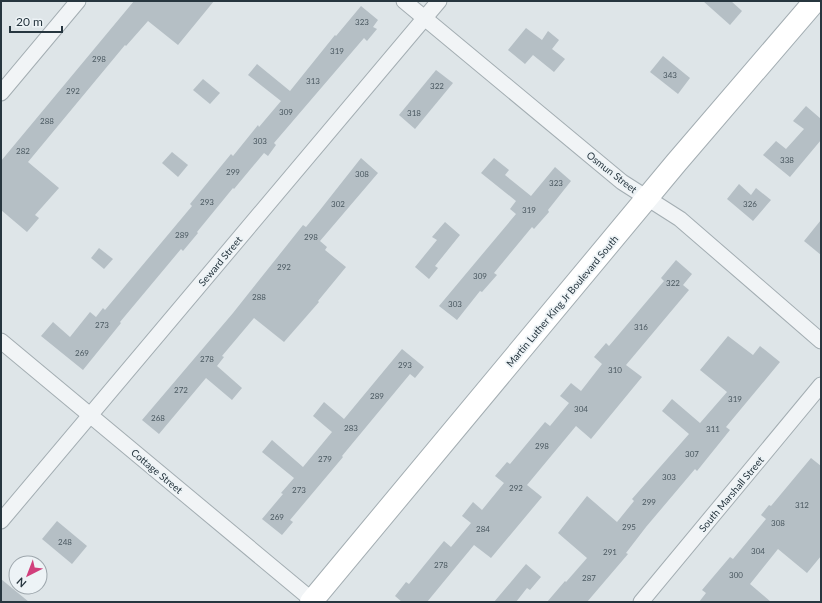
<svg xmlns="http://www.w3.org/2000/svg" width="822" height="603" font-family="Lato,sans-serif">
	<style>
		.building { fill: #b5bfc5 }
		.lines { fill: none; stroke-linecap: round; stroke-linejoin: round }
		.street-casing { stroke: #a3adb2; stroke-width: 17 }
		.secondary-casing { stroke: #a3adb2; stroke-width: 24 }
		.street { stroke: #f1f4f6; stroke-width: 15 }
		.secondary { stroke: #fff; stroke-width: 22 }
		.labels { text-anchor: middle; stroke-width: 3.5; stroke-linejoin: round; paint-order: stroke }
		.number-label { font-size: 8px; fill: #4a5860 }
		.street-label { font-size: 10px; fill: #27363f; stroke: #edf3f6 }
	</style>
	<rect width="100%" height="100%" fill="#dee5e8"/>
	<g class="building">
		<path d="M134,1H214L178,45L148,21L126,46L125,45L28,162L59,188L35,215L39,218L27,232L1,210V161Z"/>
		<path d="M703,1H731L742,11L730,25Z"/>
		<path d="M361,6L378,20L373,27L377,29L367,41L364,38L274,143L276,145L268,156L264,153L234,189L233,188L197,232L198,233L183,251L181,249L120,322L121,323L83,370L41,336L53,322L70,337L90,312L96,317L103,308L105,310L192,206L190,204L231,154L233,156L258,125L259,127L281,101L248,75L257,64L290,91L335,35L336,36Z"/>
		<path d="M526,28L542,40L548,31L559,40L552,49L565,59L554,72L533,55L525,64L508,50Z"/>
		<path d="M663,56L690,78L678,94L650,72Z"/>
		<path d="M436,70L453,83L415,129L399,115Z"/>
		<path d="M203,79L220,93L210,104L193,90Z"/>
		<path d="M806,106L821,119V140L790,177L763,155L776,141L786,149L804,129L793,121Z"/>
		<path d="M172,152L188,165L178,177L162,163Z"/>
		<path d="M361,158L378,173L320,241L327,247L325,250L346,267L318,301L319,302L284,342L254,318L222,356L224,357L217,366L242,388L232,400L206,378L159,434L142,420L233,313L303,225L306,227L320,210Z"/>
		<path d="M494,158L509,170L505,175L531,196L555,167L571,181L548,210L549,212L534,229L532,227L494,273L497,275L482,292L480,291L457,320L439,306L516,214L510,209L516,201L481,173Z"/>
		<path d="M739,184L751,195L756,188L771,200L753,221L727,199Z"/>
		<path d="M821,220V255L804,241Z"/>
		<path d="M445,222L460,235L435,266L438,268L429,279L415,267L437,240L432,237Z"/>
		<path d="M99,248L113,259L104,269L91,258Z"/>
		<path d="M676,260L692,274L683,285L689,290L626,365L642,377L591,439L576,426L527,485L542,497L491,558L474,545L427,602H402L395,596L406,582L409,584L444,541L451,547L471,523L462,516L473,502L482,510L504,483L495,476L507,462L510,464L545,422L550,426L569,403L560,396L571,383L581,391L602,364L594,357L606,343L609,346L664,281L661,278Z"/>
		<path d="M728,336L753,355L760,346L780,362L726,427L730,430L697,471L695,469L646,527L626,553L628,554L587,602H547L565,581L566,582L587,558L558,533L587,496L617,522L634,501L632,499L689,434L662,411L672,399L700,423L727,392L700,370Z"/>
		<path d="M402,349L424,367L415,378L410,374L405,380L342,456L343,457L290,520L293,522L282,535L262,519L283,494L281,493L294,478L262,452L272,440L303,467L332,432L313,416L324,402L344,419Z"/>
		<path d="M811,458L821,466V556L807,573L778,549L750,584L771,602H699L706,593L702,590L730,557L733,559L766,519L761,515L769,505L771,506Z"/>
		<path d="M57,521L87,546L72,564L42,539Z"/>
		<path d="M526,564L541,577L530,590L527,588L516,602H494Z"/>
		<path d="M1,579L29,602H1Z"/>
	</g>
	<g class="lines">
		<defs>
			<g id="street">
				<path d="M404,1L622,182L680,219L821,341"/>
				<path d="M1,93L78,1"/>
				<path d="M1,341L312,600"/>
				<path d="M1,521L439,1"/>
				<path d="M641,602L821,385"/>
			</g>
			<path id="secondary" d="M311,602L676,163L815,1"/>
		</defs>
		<use href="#street" class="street-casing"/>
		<use href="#secondary" class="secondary-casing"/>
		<use href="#street" class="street"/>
		<use href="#secondary" class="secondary"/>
	</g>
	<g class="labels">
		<g class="number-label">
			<text x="362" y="25">323</text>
			<text x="337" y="54">319</text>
			<text x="99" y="62">298</text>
			<text x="670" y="78">343</text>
			<text x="313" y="84">313</text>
			<text x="437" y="89">322</text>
			<text x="73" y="94">292</text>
			<text x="286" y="115">309</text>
			<text x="414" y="116">318</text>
			<text x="47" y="124">288</text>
			<text x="260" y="144">303</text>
			<text x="23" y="154">282</text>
			<text x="787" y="163">338</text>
			<text x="233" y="175">299</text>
			<text x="362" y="177">308</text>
			<text x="556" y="186">323</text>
			<text x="207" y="205">293</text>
			<text x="338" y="207">302</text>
			<text x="750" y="207">326</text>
			<text x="529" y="213">319</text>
			<text x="182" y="238">289</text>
			<text x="311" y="240">298</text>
			<text x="284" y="270">292</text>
			<text x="480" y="279">309</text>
			<text x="673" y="286">322</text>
			<text x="259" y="300">288</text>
			<text x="455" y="307">303</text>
			<text x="102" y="328">273</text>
			<text x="641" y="330">316</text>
			<text x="82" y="356">269</text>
			<text x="207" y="362">278</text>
			<text x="405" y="368">293</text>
			<text x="615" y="373">310</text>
			<text x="181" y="393">272</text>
			<text x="377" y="399">289</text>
			<text x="735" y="402">319</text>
			<text x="581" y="412">304</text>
			<text x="158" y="421">268</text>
			<text x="351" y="431">283</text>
			<text x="713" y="432">311</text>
			<text x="542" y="449">298</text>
			<text x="692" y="457">307</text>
			<text x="325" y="462">279</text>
			<text x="669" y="480">303</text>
			<text x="516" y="491">292</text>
			<text x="299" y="493">273</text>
			<text x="649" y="505">299</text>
			<text x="802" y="508">312</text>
			<text x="277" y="520">269</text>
			<text x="778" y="526">308</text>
			<text x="629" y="530">295</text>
			<text x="483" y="532">284</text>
			<text x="65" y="545">248</text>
			<text x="758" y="554">304</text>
			<text x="610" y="555">291</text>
			<text x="441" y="568">278</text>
			<text x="736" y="578">300</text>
			<text x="589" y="581">287</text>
		</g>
		<g class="street-label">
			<text transform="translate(612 172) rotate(38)" y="4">Osmun Street</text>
			<text transform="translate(220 261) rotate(-50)" y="4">Seward Street</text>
			<text transform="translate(562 301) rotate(-50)" y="4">Martin Luther King Jr Boulevard South</text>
			<text transform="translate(157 471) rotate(40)" y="4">Cottage Street</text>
			<text transform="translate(731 494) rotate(-50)" y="4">South Marshall Street</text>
		</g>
	</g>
	<rect width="822" height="603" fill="none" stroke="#27363f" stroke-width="4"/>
	<g transform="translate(28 575) rotate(222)"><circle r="19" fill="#edf3f6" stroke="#9ea7ad"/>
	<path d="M0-3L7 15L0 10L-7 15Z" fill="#d13f7c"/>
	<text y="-6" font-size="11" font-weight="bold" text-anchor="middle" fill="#27363f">N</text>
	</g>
	<path d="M10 26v6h52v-6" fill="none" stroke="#27363f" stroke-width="2"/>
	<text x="16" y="26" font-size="12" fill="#27363f" stroke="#edf3f6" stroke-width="3" paint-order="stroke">20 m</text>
</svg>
